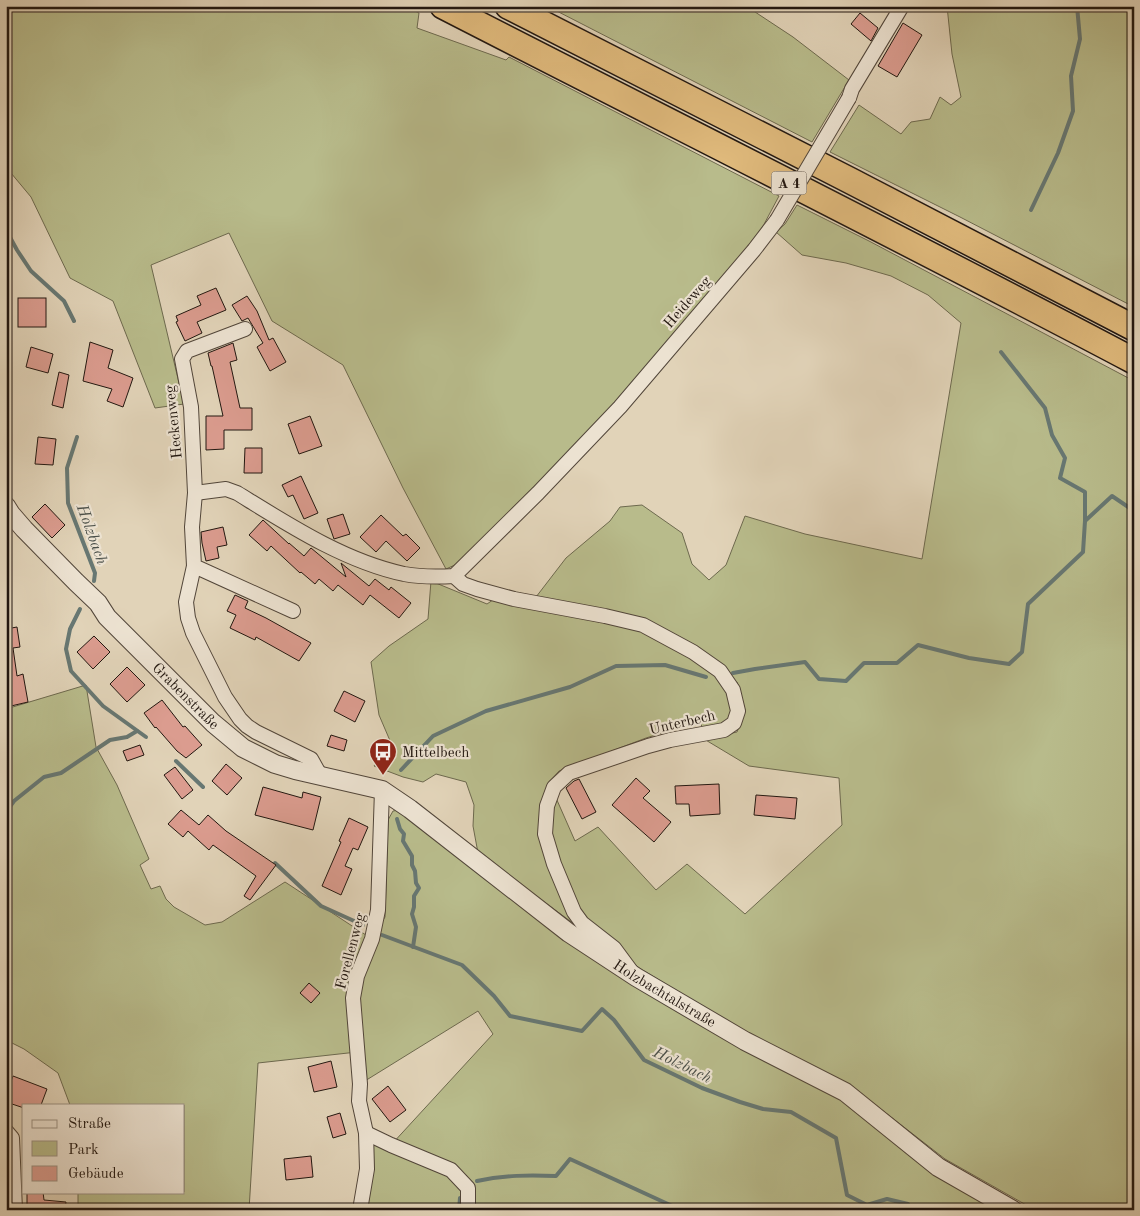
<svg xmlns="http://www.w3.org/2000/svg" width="1140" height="1216" font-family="'Old Standard TT',serif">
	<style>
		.green { fill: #b8bb8b; stroke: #6d694e; fill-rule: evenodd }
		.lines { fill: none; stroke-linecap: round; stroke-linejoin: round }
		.stream { stroke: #677772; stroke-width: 4 }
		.building { fill: #db9c8f; stroke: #221710 }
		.minor-casing { stroke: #52463a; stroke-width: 16 }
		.tertiary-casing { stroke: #52463a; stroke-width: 20 }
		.motorway-casing { stroke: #221710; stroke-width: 28 }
		.minor { stroke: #ece2d1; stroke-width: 14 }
		.tertiary { stroke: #ece2d1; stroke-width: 18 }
		.motorway { stroke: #e0ba7c; stroke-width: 25 }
		.minor-bridge-casing { stroke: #52463a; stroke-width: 16; stroke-linecap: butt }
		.minor-bridge { stroke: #ece2d1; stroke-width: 14 }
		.labels { text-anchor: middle; stroke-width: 4.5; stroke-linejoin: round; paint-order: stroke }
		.shield { fill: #ece2d1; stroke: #5f544a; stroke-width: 1 }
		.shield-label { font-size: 14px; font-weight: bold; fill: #221710 }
		.street-label { font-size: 15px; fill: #221710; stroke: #ece2d1 }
		.poi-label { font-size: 15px; fill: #221710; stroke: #ece2d1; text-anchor: start }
		.water-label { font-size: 16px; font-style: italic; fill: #4a4f49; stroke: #ece2d1 }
	</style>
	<rect width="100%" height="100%" fill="#e1d3b8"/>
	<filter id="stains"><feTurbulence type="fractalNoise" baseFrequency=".004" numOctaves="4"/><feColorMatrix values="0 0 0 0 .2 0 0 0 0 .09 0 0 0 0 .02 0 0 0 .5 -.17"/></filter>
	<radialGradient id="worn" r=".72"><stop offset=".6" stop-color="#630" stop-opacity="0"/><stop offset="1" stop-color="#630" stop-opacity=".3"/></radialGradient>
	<g class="green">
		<path d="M6,6H405L419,13L417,28L506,60L509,57L779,196L762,228L733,265L621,397L578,445L457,564L446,569L403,488L343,365L272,321L229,233L151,265L184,404L155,408L113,301L70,278L31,197L6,167Z"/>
		<path d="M547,6H746L793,37L849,80L812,142Z"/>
		<path d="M947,6H1134V307L960,217L830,152L859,105L901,134L911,122L930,119L940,97L951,105L961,97L952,54Z"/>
		<path d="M797,205L869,241L1134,381V1210H1035L945,1159L851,1086L750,1035L641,969L574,924L478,853L473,826L474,805L466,782L436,774L423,782L403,777L374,766L391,743L379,715L371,662L389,646L428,619L431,581L487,604L506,591L536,597L566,558L610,521L620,507L642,505L682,533L692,564L709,580L726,565L745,516L805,534L922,559L961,323L928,295L891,276L846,263L802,255L776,232L785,224ZM737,682L745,710L737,732L704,739L749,766L839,778L842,825L745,914L687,864L656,890L598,827L575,841L549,782L559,771L646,738L700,721L703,730C709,728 718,728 723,725C738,717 730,699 727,686Z"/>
		<path d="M86,685L96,747L117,785L149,859L140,865L151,889L160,886L166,899L174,907L205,925L222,922L285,882L372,939L385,917L388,820L393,811L399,810L466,862L842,1097L931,1173L996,1210H360L366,1133L391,1145L493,1034L478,1011L360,1084L357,1052L258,1063L249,1210H78V1192H184V1105H70L58,1073L24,1049L6,1040V709Z"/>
	</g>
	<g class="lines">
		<g class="stream">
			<path d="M1031,210L1058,153L1073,111L1071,76L1080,39L1077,6"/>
			<path d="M6,230L17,250L31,271L64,301L74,321"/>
			<path d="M1001,352L1045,408L1052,435L1065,458L1060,478L1085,492V521"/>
			<path d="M77,437L67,468L68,503L95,573L94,581"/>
			<path d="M80,609L70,629L66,649L71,671L103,706L146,737"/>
			<path d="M733,673L755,669L805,662L819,679L846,681L864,663H897L918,645L969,658L1009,664L1022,652L1028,604L1083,552L1085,521L1112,496L1134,511"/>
			<path d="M176,761L203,787"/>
			<path d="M401,770L433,736L486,711L570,687L616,666L665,665L706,677"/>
			<path d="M6,812L14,801L44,777L61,773L110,740L127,737L137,731"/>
			<path d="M397,819L400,829L404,834L403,841L412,856V865L415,871L416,883L419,888L414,896V907L412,914L416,927L413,947"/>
			<path d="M275,863L321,906L363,925"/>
			<path d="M382,935L462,965L494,996L510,1016L582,1031L602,1009L614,1020L644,1060L702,1088L740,1102L763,1109L791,1112L836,1138L847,1195L867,1205L887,1199L908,1204L909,1210"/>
			<path d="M477,1181C504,1175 529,1175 556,1176L570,1159L681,1210"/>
			<path d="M459,1210L460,1198"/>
		</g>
	</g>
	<g class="building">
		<path d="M860,13L878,28L871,41L851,24Z"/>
		<path d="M903,23L922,35L897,77L878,66Z"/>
		<path d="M216,288L226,310L197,322L202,333L185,341L176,322L178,321L176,316L201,305L197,296Z"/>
		<path d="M247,296L257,311L269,340L273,338L286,362L270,371L257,347L263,343L248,318L242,321L232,305Z"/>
		<rect x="18" y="298" width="28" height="29"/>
		<path d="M90,342L113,350L108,368L133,378L123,407L107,401L112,389L83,381Z"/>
		<path d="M233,343L237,360L230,362L240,408H252V430H224V449L206,450V416H223L212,366H211L208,353Z"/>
		<path d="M31,347L53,354L48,373L26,367Z"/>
		<path d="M59,372L69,375L63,408L52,405Z"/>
		<path d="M310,416L322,446L299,454L288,424Z"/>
		<path d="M38,437L56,439L53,465L35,464Z"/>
		<path d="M245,448H262V473H244Z"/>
		<path d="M301,476L318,513L304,519L293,495L288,497L282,485Z"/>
		<path d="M45,504L65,525L52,538L32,517Z"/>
		<path d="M343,514L350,534L334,539L327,519Z"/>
		<path d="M381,515L403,536L406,534L420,548L407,561L386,541L376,552L360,537Z"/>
		<path d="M263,520L289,544V543L304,556L311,548L346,577L341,563L369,586L375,579L389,590L391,587L411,603L399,618L370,595L363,605L338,585L333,591L319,579L315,584L301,572L300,573L271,546L267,551L249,535Z"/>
		<path d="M223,527L227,545L217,547L219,558L206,561L202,543L201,532Z"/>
		<path d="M235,595L248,601L245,608L266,618L311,643L299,661L256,637L255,640L230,628L236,615L227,611Z"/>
		<path d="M17,627L20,647L13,648L17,676L23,674L28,702L11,706L6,685V629Z"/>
		<path d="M94,636L110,652L93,669L77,652Z"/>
		<path d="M127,667L145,685L127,702L110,684Z"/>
		<path d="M344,691L365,701L355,722L334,711Z"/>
		<path d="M162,700L183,727L185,726L202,745L186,758L177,751L156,727L155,728L144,713Z"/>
		<path d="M331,735L347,740L344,751L327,746Z"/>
		<path d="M140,745L144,755L127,761L123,751Z"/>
		<path d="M226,764L242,778L227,795L212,781Z"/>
		<path d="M175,767L193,790L182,799L164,775Z"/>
		<path d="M636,778L650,791L643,798L671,822L654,842L612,805Z"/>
		<path d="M579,779L596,812L582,819L566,788L574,781Z"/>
		<path d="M719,784L720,814L690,816L689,804H676L675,786Z"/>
		<path d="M263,787L302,798L303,792L321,797L313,830L255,815Z"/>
		<path d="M756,795L797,798L795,819L754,815Z"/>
		<path d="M181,810L199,825L208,815L226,831L276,865L250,900L244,896L256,876L213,845L209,850L188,831L183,837L168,824Z"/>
		<path d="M349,818L368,827L358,850L353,848L345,866L352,869L341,895L322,886L341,842L339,841Z"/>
		<path d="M309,983L320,993L311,1003L300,993Z"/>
		<path d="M331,1061L337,1087L314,1092L308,1067Z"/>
		<path d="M13,1076L47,1089L41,1105H24V1108L6,1102V1095Z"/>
		<path d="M388,1086L406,1110L390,1122L372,1099Z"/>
		<path d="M340,1113L346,1134L333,1138L327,1117Z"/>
		<path d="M311,1156L313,1177L286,1180L284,1159Z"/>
		<path d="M27,1192H43L44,1200L66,1202L65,1210H27Z"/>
	</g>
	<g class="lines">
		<defs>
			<g id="minor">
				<path d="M849,98L852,89L902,6"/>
				<path d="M245,329L187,351L182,359L191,407L195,493L192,527L194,566L293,611"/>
				<path d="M195,493L226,489L237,493C289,525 344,561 404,574C420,577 437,577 454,576L538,493L620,407L754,250L777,220"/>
				<path d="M194,566L186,602L188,618L193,633L225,697L240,719L247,726L256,732L311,759L320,775"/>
				<path d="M454,576L463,584L477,589L514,599L605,616L643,625L693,652L720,671L733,690L738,711L734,723L724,730L670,740L648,746L569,773L554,787L547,806L545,834L554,864L574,912L582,923L614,948L631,971"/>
				<path d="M6,1131L12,1138L15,1210"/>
				<path d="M366,1133L391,1145L451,1170L468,1188V1210"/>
				<path d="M360,1210L367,1169L366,1133L359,1101L360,1084L353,998L357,976L372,939L378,910L382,790"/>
			</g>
			<g id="tertiary">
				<path id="s1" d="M6,506L11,514L24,529L76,582L98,603L107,617L213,723L243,748L275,764L295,770L382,790L410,809L569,933L636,977L745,1041L845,1092L938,1167L1013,1210"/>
			</g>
			<g id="motorway">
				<path d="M443,6C673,124 905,240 1134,361"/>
				<path d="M508,6L851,181L1134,328"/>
			</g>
		</defs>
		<use href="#minor" class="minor-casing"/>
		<use href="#tertiary" class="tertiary-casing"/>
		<use href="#motorway" class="motorway-casing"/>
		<use href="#minor" class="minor"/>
		<use href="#tertiary" class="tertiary"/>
		<use href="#motorway" class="motorway"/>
		<defs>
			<path id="minor-bridge" d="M777,220L849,98"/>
		</defs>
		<use href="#minor-bridge" class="minor-bridge-casing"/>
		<use href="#minor-bridge" class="minor-bridge"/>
	</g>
	<defs>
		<symbol id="bus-pin" viewBox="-11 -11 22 30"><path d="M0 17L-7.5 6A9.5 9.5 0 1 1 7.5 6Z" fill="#8f2418" stroke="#ece2d1"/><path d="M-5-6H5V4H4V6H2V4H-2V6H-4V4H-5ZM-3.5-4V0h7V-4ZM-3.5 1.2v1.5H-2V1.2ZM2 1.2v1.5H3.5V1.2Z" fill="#fff"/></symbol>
	</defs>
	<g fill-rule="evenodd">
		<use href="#bus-pin" x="367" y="736" width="32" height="43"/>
	</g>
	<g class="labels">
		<rect class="shield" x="771.5" y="171.5" width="35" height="23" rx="4"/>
		<g class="shield-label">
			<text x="789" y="188">A 4</text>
		</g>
		<g class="street-label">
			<text transform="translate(687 302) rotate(-49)" y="5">Heideweg</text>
			<text transform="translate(173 422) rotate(-96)" y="5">Heckenweg</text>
			<text dy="5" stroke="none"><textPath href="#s1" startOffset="262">Grabenstraße</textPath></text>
			<text transform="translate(682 722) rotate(-13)" y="5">Unterbech</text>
			<text transform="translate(350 951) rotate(-75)" y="5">Forellenweg</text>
			<text dy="5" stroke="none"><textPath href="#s1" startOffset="834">Holzbachtalstraße</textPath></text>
		</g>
		<g class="poi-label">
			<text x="402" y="757">Mittelbech</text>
		</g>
		<g class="water-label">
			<text transform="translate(93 534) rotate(70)" y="6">Holzbach</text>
			<text transform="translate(683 1064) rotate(26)" y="6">Holzbach</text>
		</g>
	</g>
	<rect width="1140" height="1216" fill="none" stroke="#e1d3b8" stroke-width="25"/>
	<rect x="8" y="8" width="1125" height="1201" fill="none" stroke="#221710" stroke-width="2.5"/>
	<rect x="12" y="12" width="1115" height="1191" fill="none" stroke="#221710"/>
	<rect x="22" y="1104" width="162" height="90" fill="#ece2d1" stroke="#9b9184"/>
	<rect x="32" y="1120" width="25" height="8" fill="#ece2d1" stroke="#9b9184"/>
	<text x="68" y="1128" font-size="15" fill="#221710">Straße</text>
	<rect x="32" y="1141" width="25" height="15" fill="#b8bb8b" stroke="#9b9184"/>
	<text x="68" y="1154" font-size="15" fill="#221710">Park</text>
	<rect x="32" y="1166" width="25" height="15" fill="#db9c8f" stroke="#9b9184"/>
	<text x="68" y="1178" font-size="15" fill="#221710">Gebäude</text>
	<rect width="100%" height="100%" filter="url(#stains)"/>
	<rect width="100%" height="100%" fill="url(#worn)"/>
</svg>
